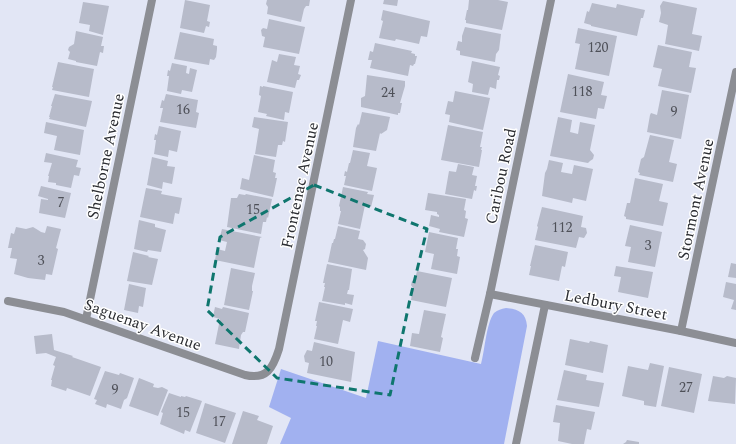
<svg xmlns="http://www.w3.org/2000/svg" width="736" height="444" font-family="Spectral,serif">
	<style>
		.green { fill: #a1b1f0 }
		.building { fill: #b7bbca }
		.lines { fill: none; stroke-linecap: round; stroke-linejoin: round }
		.street { stroke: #8c8e94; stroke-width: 8 }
		.marked { fill: none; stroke: #0f766e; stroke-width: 3; stroke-dasharray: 8 5; stroke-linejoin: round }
		.labels { text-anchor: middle; stroke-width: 3; stroke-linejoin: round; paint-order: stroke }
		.number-label { font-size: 14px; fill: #4e5058 }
		.street-label { font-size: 16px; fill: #2b2d32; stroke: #fff }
	</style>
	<rect width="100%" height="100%" fill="#e2e6f5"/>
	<path class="green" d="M506,308C519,309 526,313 527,326L504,444H280L291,418L269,407L281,369L366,398L378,341L481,364C485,350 486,324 494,313C498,310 501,309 506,308Z"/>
	<g class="building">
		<path d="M185,0L210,5L207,21L210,22L209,27L206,26L204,33L180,28Z"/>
		<path d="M267,0H310L309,6H306L304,9L301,22L267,14L268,7L266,4Z"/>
		<path d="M384,0H398L397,6L383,4Z"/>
		<path d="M469,0H498L508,2L502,30L466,23V20H465L467,10H468Z"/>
		<path d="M663,1L697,8L692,34L702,36L699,51L665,44L668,25L659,22L661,13L660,6Z"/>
		<path d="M83,2L109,6L103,35L89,31L90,25L79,23Z"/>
		<path d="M592,3L616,8L617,4L645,10L643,18H641L637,36L591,26V25L584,23L587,11L589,12Z"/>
		<path d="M383,10L430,21L427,37L421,36L419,44L396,39L395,41L379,38L383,21L381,20Z"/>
		<path d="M269,19L305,27L299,54L263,47L265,37L262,36L261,30L263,28L267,29Z"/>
		<path d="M465,27L501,34L499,50L496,54L495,62L460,55V51L456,50L458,41L462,42V36Z"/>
		<path d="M578,28L617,36L609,76L575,69L580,44L575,43Z"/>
		<path d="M76,31L103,37L101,46H104L103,53L100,52L97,66L76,62V61L68,59L70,52L68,50L69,47L74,44Z"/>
		<path d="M180,32L214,39L213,45L217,46V49L216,57L214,60L210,59L209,65L174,59Z"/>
		<path d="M375,43L412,51L411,53L415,54V56H417L415,64H414L413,66L410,65L408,76L370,68L372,60H368L370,51L373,52Z"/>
		<path d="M658,45L692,52L689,67L696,68L691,93L658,86L662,69L653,67Z"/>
		<path d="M279,54L296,57L294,65L300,66L298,74L301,75L299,80H297L295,88L267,82L272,60L277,62Z"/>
		<path d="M472,61L500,67L498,75L500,76L499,80H497L496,89L490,87L488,95L472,92L473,84L468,82Z"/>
		<path d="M58,62L94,69L89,97L52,90L53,87H52Z"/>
		<path d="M172,63L187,66L186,73L189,74L190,68L197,70L192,92L182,90L181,94L167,91L169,76H167L168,70L170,71Z"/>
		<path d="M568,74L604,82L601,95L607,96L604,109L598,108L596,119L560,112Z"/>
		<path d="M367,75L405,81V86L400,103H402L400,113H398V115L361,107V98L365,96Z"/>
		<path d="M260,86L263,87V86L293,92L289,113L285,112L284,120L266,116L267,114L258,112L261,96L259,95Z"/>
		<path d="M662,90L689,95L681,139L647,132L650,115L651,113L657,115Z"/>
		<path d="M455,91L490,98L483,130L449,122L450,115L445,114L448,101L453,102Z"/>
		<path d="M55,94L92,101L86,127L49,119L50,117H49L52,106H51Z"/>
		<path d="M166,94L198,100L196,112L199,113L196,128L160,122L163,108H160L162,100L164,101Z"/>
		<path d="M362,112L390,117L387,130L381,134L380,133L376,151L353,147L356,128L358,124L359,125Z"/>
		<path d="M254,117L288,122L285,142L283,141L282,145H278L276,157L255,154L259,129L252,127Z"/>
		<path d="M558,117L572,120L570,132L578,134L580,122L595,125L590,150L594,155L593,159L590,161L588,163L550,156Z"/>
		<path d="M46,122L84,130L80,155L54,150L57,136L44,133Z"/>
		<path d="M448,125L483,132L480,147H482L481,150H482L479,167L441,160Z"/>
		<path d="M159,126L181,131L177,152L169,150L168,157L154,154L156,140H154L155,134L157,135Z"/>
		<path d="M650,135L674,140L669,162L677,164L673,182L639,175L640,173L638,172L641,159L644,157Z"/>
		<path d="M353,150L370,153L367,166L377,168L372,191L344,185L346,176H344L345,171L347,172L349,163H350Z"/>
		<path d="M46,153L78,160L76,167L81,168L79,176L74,175L71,188L56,185V183L48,182L49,176H48L52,163L44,162Z"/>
		<path d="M254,155L275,160L273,172L276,173L275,178H277L273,197L240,189L242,178L249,180Z"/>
		<path d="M152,157L168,161L167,166L175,167L172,184L163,182L162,189L147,185Z"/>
		<path d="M549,160L563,163L561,172L572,174L574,165L593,169L586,201L573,198L572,203L542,196L545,173L547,169Z"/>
		<path d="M458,164L474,167L472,175L477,176L475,186H477L476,191L474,190L472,199L445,194L449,171L456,172Z"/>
		<path d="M635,178L663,184L659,201L668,203L663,226L626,219V217L624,216L627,203H630Z"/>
		<path d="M41,186L71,193L65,218L39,213L41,199L48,200V199L38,196Z"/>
		<path d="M343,187L368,192L367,194L374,195L371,207L365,205L360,229L338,224L341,211H340V207L339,206Z"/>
		<path d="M146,188L162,191L161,194L182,198L179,214L175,213L173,224L140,217Z"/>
		<path d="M428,193L466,199L464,210L466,211L465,218L468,219L464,237L439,232L440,229L429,226L431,215L439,217V215L437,214V212L425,210Z"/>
		<path d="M239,194L245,195L246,194L272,199L268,218L267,217L266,222H263L261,234L227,227L231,198H237Z"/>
		<path d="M542,207L583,216L581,227L586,228L587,233L584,238L579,237L576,248L535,240L538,227L537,226Z"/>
		<path d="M139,220L155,224V227L166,230L161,252L148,250L147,252L134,249Z"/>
		<path d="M630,225L662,232L655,267L628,262L631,247L625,246Z"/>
		<path d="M47,226L61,229L56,248L58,249L52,275L46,274L45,280L28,278L14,274L17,259L10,258L12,248H8L11,233L14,234L16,227L26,229L33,227L38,230L41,232L45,233Z"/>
		<path d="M338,226L360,231L358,239L363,240L366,244L365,249L363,250L368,258L366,270L328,262L332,243H333L334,239H335Z"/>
		<path d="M222,229L262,237L260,238L254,268L215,260L217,249L225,251L227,242L219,240Z"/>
		<path d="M429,232L458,238L456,249H458L457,256L460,257L457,274L431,269L434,254L425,252Z"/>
		<path d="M535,245L568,252L565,267L562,266L559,281L529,275L531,266H530Z"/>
		<path d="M133,252L149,256L148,257L158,259L152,285L127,281Z"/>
		<path d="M731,263L736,264V278L728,277Z"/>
		<path d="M327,264L352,269L349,290H348L347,294L354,295L352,305L345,303V305L322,301L325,287H324L325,283H323Z"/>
		<path d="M616,266L653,272L648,298L618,292L621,277L614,276Z"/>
		<path d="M231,268L255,273L252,286V291H253L249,310L224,305Z"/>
		<path d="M417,271L452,278L446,307L411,300L413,288L411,285L412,281L415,279Z"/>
		<path d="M726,282L736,284V310L731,309L734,300L723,297Z"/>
		<path d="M129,284L146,288L143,307L139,306L138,313L124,310Z"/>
		<path d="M319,302L353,309L350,322L343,320L338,344L314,339L317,326H316L317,321H315Z"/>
		<path d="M215,307L222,309L223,307L249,313L245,332H243L241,335L239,349L215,344L220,319L213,317Z"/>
		<path d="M424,310L446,314L441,337L443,338L440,352L410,346L412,333L419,334Z"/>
		<path d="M52,334L54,350L73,356L72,357L101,367L90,396L67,388L66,391L51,386L52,380H51L55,366L53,365L56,357L46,353L36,354L34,336Z"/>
		<path d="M570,339L589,343L590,341L608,345L603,373L565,365Z"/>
		<path d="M314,342L355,352L351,382L307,373L309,363L305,362L304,356L307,350L312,351Z"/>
		<path d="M650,363L664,366L656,407L644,405V401L622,396L628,366L648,370Z"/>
		<path d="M669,367L702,374L694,413L661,406Z"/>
		<path d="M564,370L587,375L586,380L604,383L599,407L557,400Z"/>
		<path d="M105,371L119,375L120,373L134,378L127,398L124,400L121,409L107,404L106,408L95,404L97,400L94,399Z"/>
		<path d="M713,376L724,378L727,376L736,378L735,404L708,401Z"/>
		<path d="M139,378L154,384L153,387L158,388L162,387L168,390L158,416L129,406Z"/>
		<path d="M169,393L181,397V396L185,397L186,396L202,401L190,432L185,430L184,434L160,424L163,413L161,412Z"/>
		<path d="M205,403L236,413L225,443L196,433Z"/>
		<path d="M556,405L595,412L591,430L587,429L584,444H572L558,441L560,423L553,422Z"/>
		<path d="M243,411L259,416L257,420L273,426L267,444H232Z"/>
		<path d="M627,440L639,442V444H623L626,442Z"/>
	</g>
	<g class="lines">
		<g class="street">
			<path d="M490,294L681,331L736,343"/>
			<path d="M8,301L64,312L245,375C267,380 273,368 279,349L351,0"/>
			<path d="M86,319L152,0"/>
			<path d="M681,331L736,72"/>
			<path d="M475,358L490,294L551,0"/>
			<path d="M516,444L545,305"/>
		</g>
	</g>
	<path class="marked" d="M314,185L427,229L410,299L390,395L277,378L207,310L220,237Z"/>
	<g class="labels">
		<g class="number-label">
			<text x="598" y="52">120</text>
			<text x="582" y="96">118</text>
			<text x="388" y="97">24</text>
			<text x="183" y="114">16</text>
			<text x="674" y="116">9</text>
			<text x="61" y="207">7</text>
			<text x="253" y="214">15</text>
			<text x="562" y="232">112</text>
			<text x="648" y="250">3</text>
			<text x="41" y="265">3</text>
			<text x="326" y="366">10</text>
			<text x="686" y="392">27</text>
			<text x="115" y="394">9</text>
			<text x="183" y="417">15</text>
			<text x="219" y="426">17</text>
		</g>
		<g class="street-label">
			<text transform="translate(105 156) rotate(-78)" y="6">Shelborne Avenue</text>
			<text transform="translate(500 176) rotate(-78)" y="6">Caribou Road</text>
			<text transform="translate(299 185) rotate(-78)" y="6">Frontenac Avenue</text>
			<text transform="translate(695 199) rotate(-78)" y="6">Stormont Avenue</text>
			<text transform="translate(616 304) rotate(11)" y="6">Ledbury Street</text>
			<text transform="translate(143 324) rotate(20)" y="6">Saguenay Avenue</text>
		</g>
	</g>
</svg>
